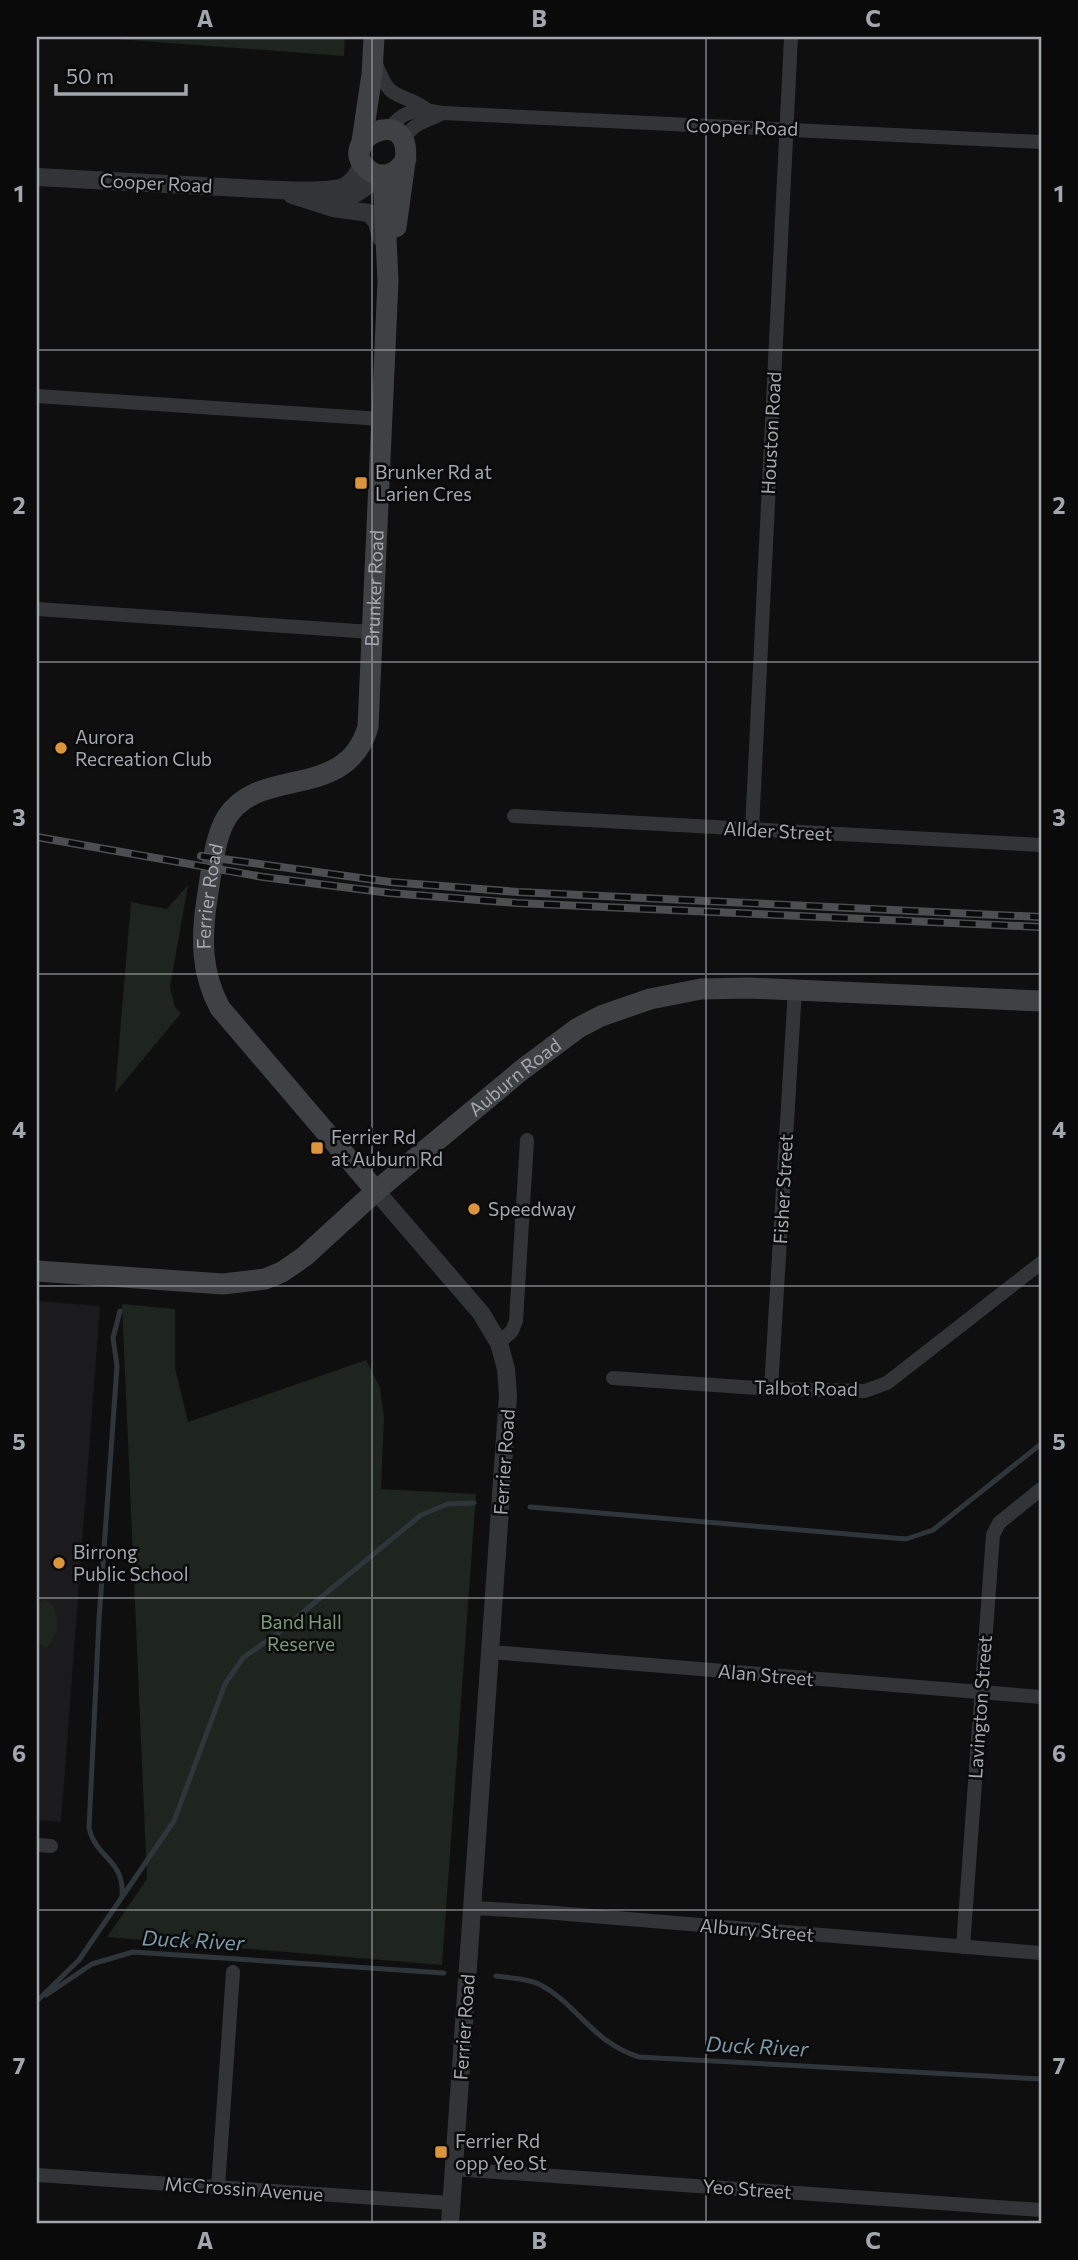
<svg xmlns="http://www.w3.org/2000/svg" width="1078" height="2260" font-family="Commissioner,sans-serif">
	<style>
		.built { fill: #1b1b1d }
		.green { fill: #1e241e }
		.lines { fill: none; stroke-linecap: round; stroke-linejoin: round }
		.stream { stroke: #2e363b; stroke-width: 5 }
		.minor { stroke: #323437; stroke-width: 14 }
		.tertiary { stroke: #323437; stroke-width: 18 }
		.secondary { stroke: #3f4144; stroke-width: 21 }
		.rail-casing { stroke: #4c4e51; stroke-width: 8 }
		.rail { stroke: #0a0a0b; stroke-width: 5; stroke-dasharray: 16; stroke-linecap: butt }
		.grid { fill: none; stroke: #a2a7af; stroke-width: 2; stroke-opacity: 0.55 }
		.poi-dot { fill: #dc953b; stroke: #0a0a0b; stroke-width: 2.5 }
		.labels { text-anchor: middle; stroke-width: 5; stroke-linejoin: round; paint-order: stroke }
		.street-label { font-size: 19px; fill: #a2a7af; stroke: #0a0a0b }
		.poi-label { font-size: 19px; fill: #a2a7af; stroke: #0a0a0b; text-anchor: start }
		.park-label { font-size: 19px; fill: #7c997a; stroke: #0a0a0b }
		.water-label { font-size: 21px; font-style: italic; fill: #7b98a8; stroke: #0a0a0b }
		.neatline { fill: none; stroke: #a2a7af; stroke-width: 2.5 }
		.grid-label { font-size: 23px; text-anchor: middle; font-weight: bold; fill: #a2a7af }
	</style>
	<rect width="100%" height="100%" fill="#0f0f10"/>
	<path class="built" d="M37,1301L100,1306L61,1822L37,1820Z"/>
	<g class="green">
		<path d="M90,37H345L344,56Z"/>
		<path d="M188,885L170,987L175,1007L181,1013L115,1093L131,902L167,909Z"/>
		<path d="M122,1304L175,1309V1368L188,1422L366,1360L380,1388L384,1418L381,1489L476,1494L442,1965L107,1937L147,1879Z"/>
		<path d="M43,1600L50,1601C60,1617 60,1635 46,1648L37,1642V1605Z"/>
	</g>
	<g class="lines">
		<g class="stream">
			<path d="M120,1311L113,1338L117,1366L99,1620L89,1828C96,1859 125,1859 122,1897"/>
			<path d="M530,1507L906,1539L933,1530L1041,1444"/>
			<path d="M496,1976C509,1978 527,1978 539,1984C578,2004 591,2042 639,2057L1041,2079"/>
			<path d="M46,1995L92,1964L133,1952L444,1973"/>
			<path d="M38,2000L79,1960L174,1821L225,1684L243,1658L279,1632L421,1515L448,1504L474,1503"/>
		</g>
		<g class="minor">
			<path d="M376,64C392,105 397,89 426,109"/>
			<path d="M389,130C402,109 421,108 443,113L1041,142"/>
			<path d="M403,140C414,122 425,122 443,113"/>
			<path d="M37,396L381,419"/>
			<path d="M37,609L372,632"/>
			<path d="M514,816L1041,845"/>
			<path d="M752,829L791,37"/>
			<path d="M499,1343L512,1331L516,1321L527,1140"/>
			<path d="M613,1378L771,1389L865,1391L887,1383L1041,1263"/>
			<path d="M771,1389L795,989"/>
			<path d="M491,1652L1041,1697"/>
			<path d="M37,1845L51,1846"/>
			<path d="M472,1908L544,1912L1041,1953"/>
			<path d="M963,1947L993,1535L999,1523L1041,1489"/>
			<path d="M453,2169L1041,2210"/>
			<path d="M37,2175L451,2203"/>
			<path d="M218,2187L233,1972"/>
		</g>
		<g class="tertiary">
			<path d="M37,177C105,181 173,184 241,188C263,189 324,194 343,187C353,183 358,173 363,163"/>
			<path d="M292,195L333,208L369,213L377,222L381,238"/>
			<path d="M330,200C352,198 363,191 378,175"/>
			<path d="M376,1191L481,1313L499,1343L506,1369L508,1395L450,2223"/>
		</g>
		<g class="secondary">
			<path d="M361,148L372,74L374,37"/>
			<path d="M396,227C399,205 402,184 405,162C414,99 329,142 370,171C384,181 399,172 406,159"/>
			<path id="s1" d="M376,1191L220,1008C201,973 201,938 207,899C211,876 214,837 227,817C260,765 346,802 368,727L388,281L383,175"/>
			<path id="s2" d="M37,1271L223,1284L265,1279L282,1272L305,1256L376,1191L523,1069L578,1028L601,1016L650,999L701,989L749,988L1041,1001"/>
		</g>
		<defs>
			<g id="rail">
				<path d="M37,837L263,877L390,893L517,903L1041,927"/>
				<path d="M201,856L390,882L518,892L1041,917"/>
			</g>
		</defs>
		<use href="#rail" class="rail-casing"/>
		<use href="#rail" class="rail"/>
	</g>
	<path class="grid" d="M372,37V2223M706,37V2223M37,350H1041M37,662H1041M37,974H1041M37,1286H1041M37,1598H1041M37,1910H1041"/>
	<g class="poi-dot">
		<rect x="354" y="476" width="14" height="14" rx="3.5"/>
		<circle cx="61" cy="748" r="7"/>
		<rect x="310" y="1141" width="14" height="14" rx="3.5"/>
		<circle cx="474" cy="1209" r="7"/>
		<circle cx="59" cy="1563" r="7"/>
		<rect x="434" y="2145" width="14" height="14" rx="3.5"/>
	</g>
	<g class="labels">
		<g class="street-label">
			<text transform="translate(742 127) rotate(2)" y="7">Cooper Road</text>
			<text transform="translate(156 183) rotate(3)" y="7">Cooper Road</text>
			<text transform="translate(771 433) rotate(-87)" y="7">Houston Road</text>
			<text dy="7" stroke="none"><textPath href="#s1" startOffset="752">Brunker Road</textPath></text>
			<text transform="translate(778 831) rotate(3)" y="7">Allder Street</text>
			<text dy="7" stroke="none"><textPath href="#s1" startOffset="355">Ferrier Road</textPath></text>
			<text dy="7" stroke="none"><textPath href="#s2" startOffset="551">Auburn Road</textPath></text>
			<text transform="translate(783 1189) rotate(-87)" y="7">Fisher Street</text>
			<text transform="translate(806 1388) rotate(1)" y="7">Talbot Road</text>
			<text transform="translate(504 1462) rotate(-86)" y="7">Ferrier Road</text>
			<text transform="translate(766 1675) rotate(5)" y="7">Alan Street</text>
			<text transform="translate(980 1707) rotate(-86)" y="7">Lavington Street</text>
			<text transform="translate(757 1930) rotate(5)" y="7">Albury Street</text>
			<text transform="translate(464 2027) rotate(-86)" y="7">Ferrier Road</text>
			<text transform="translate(244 2189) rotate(4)" y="7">McCrossin Avenue</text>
			<text transform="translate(747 2189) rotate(4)" y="7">Yeo Street</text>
		</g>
		<g class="poi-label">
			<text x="375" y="479">Brunker Rd at<tspan x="375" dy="22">Larien Cres</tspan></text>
			<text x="75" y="744">Aurora<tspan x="75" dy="22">Recreation Club</tspan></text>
			<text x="331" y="1144">Ferrier Rd<tspan x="331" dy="22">at Auburn Rd</tspan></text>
			<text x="488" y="1216">Speedway</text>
			<text x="73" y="1559">Birrong<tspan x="73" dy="22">Public School</tspan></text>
			<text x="455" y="2148">Ferrier Rd<tspan x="455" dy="22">opp Yeo St</tspan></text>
		</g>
		<g class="park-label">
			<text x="301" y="1629">Band Hall<tspan x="301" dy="22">Reserve</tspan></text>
		</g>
		<g class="water-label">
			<text transform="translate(193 1941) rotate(3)" y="7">Duck River</text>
			<text transform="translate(757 2047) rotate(3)" y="7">Duck River</text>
		</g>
	</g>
	<rect width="1078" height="2260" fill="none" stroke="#0a0a0b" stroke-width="77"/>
	<path d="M56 84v10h130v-10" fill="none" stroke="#a2a7af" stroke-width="3.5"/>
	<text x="66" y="84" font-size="21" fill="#a2a7af" stroke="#0a0a0b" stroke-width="5" paint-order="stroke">50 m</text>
	<rect x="38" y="38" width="1002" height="2184" class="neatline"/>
	<g class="grid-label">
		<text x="205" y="27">A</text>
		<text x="539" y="27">B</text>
		<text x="873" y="27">C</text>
		<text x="19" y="202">1</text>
		<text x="1059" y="202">1</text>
		<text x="19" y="514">2</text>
		<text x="1059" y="514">2</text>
		<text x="19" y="826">3</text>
		<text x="1059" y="826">3</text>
		<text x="19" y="1138">4</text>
		<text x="1059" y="1138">4</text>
		<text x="19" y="1450">5</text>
		<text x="1059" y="1450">5</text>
		<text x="19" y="1762">6</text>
		<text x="1059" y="1762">6</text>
		<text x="19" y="2074">7</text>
		<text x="1059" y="2074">7</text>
		<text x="205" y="2249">A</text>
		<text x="539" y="2249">B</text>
		<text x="873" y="2249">C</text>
	</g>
</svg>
